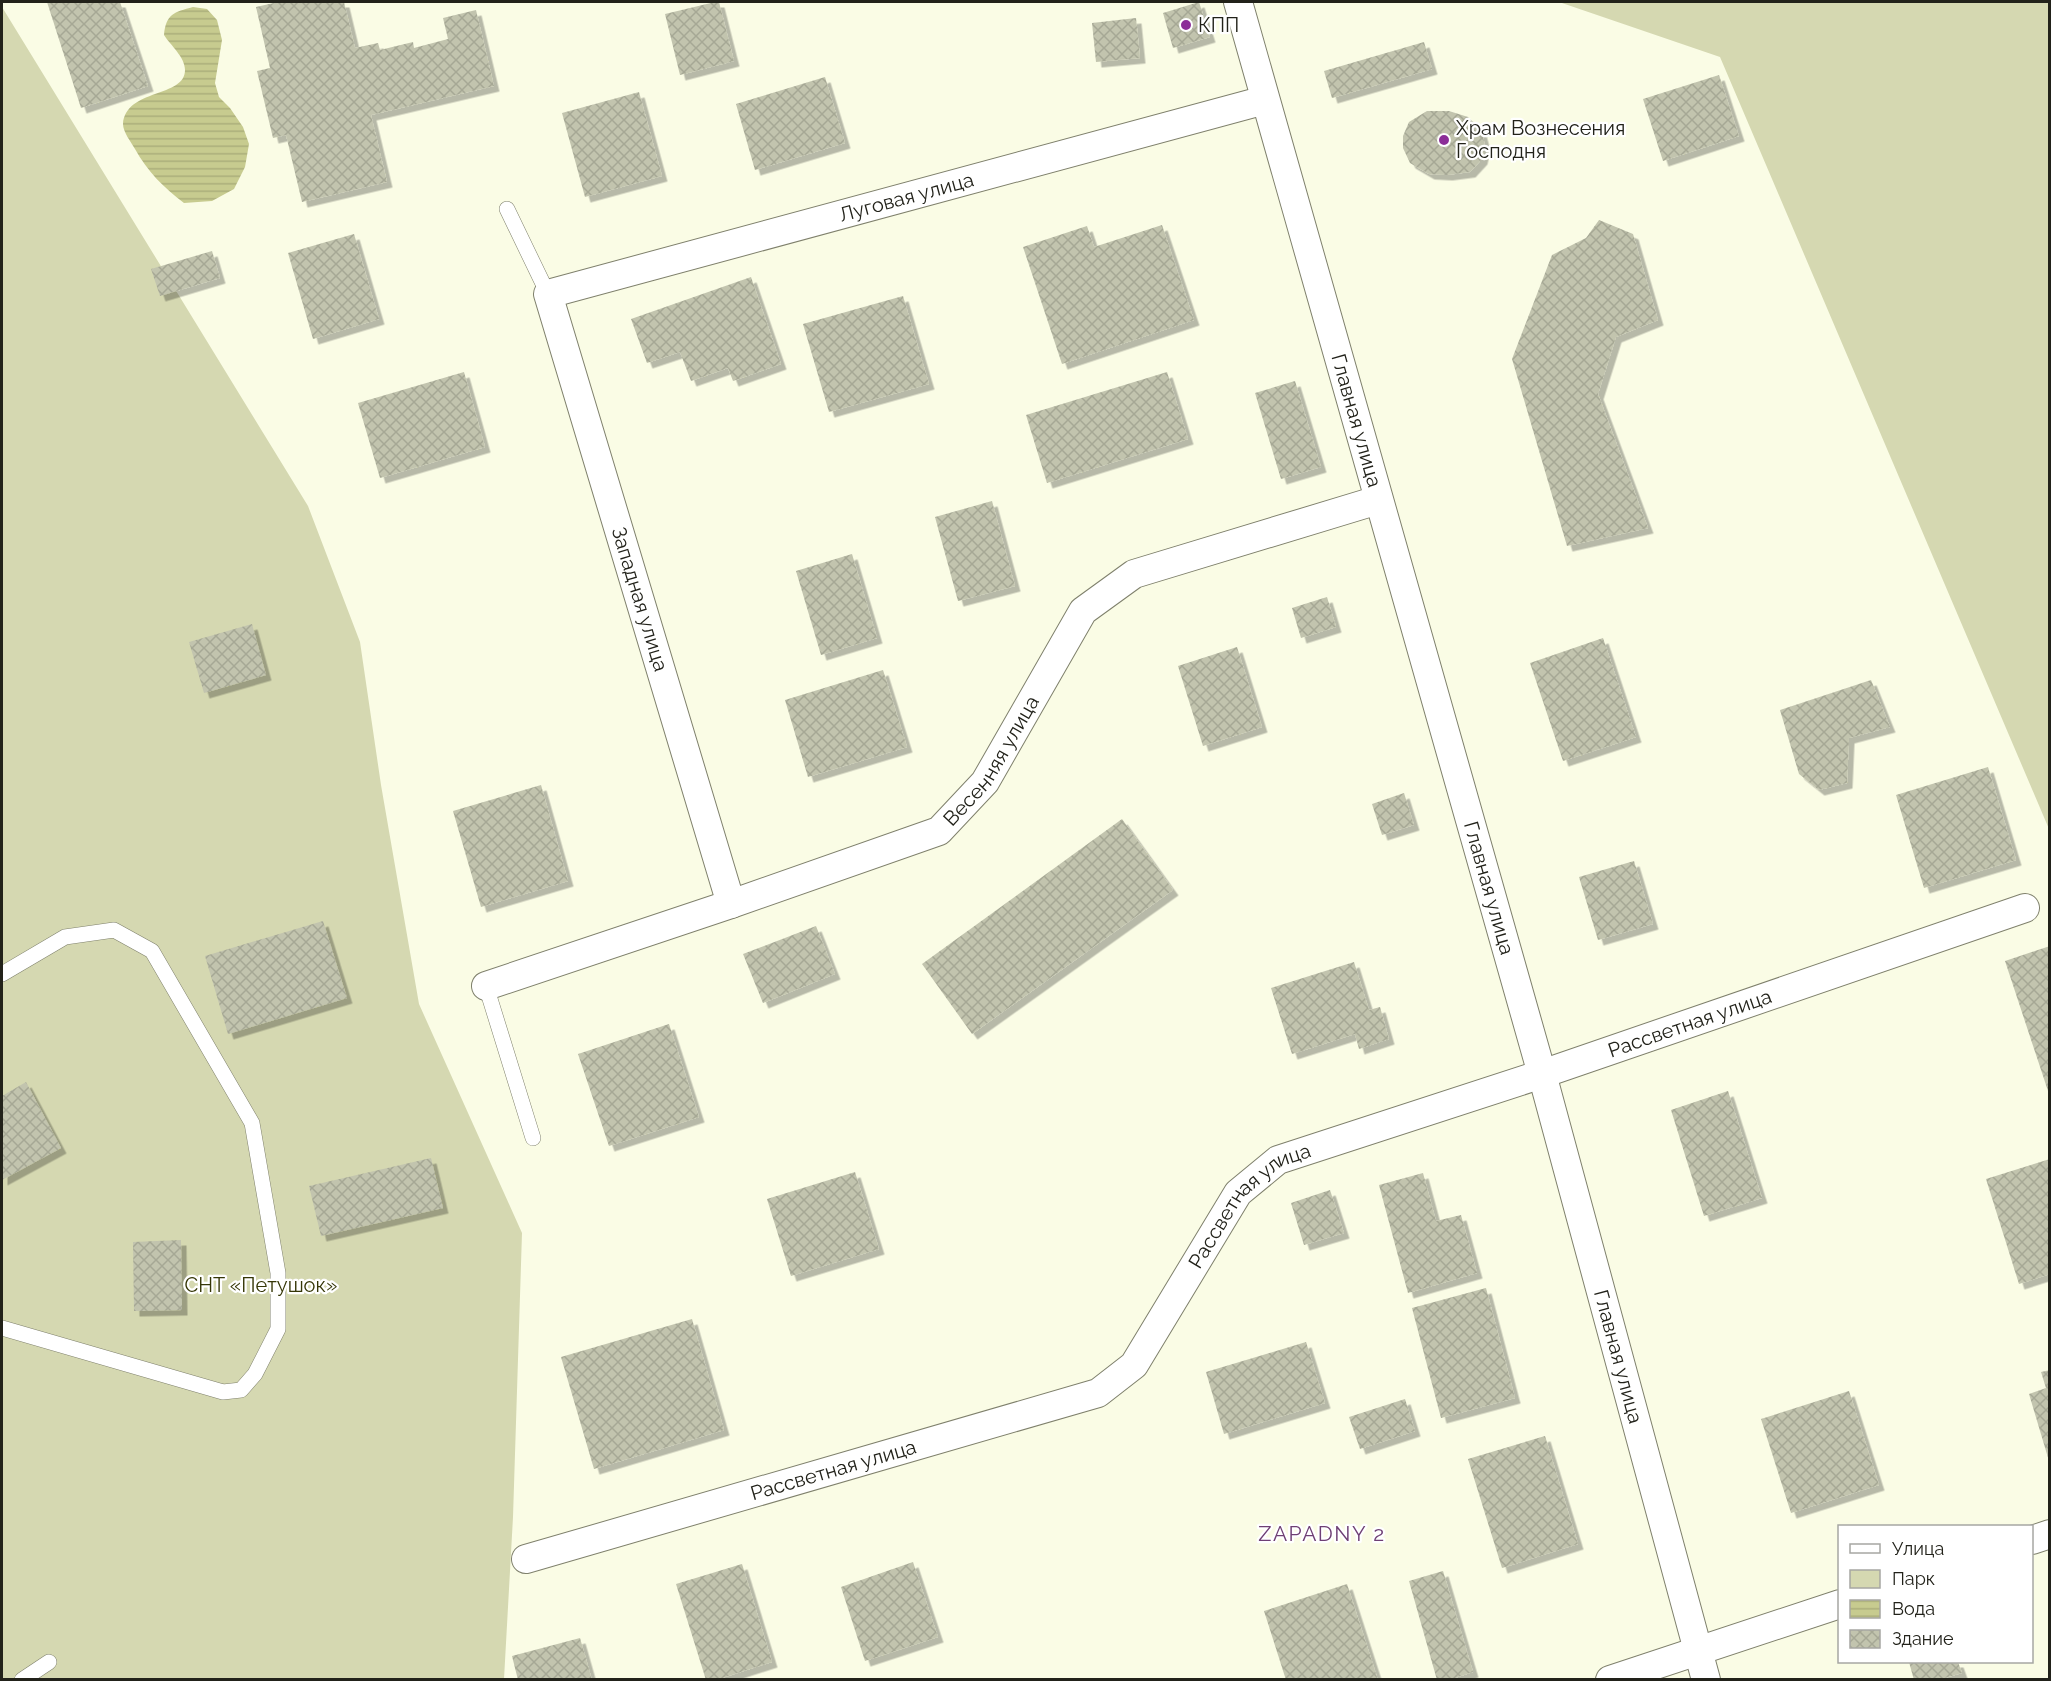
<svg xmlns="http://www.w3.org/2000/svg" width="2051" height="1681" font-family="Raleway,sans-serif">
	<style>
		.green { fill: #d5d8b1 }
		.water { fill: url(#water-rules) }
		.building { fill: url(#building-cross-hatch); filter: url(#shadow) }
		.lines { fill: none; stroke-linecap: round; stroke-linejoin: round }
		.service-casing { stroke: #7f806c; stroke-width: 16 }
		.minor-casing { stroke: #7f806c; stroke-width: 30 }
		.service { stroke: #fff; stroke-width: 15 }
		.minor { stroke: #fff; stroke-width: 28 }
		.poi-dot { fill: #8c2e98; stroke: #fff; stroke-width: 2 }
		.labels { text-anchor: middle; stroke-width: 4.5; stroke-linejoin: round; paint-order: stroke }
		.poi-label { font-size: 20px; fill: #22221a; stroke: #fff; text-anchor: start }
		.street-label { font-size: 20px; fill: #22221a; stroke: #fff }
		.park-label { font-size: 20px; fill: #353606; stroke: #fff }
		.neighbourhood-label { font-size: 21px; letter-spacing: 1.5px; fill: #6e3f74; stroke: #fff }
	</style>
	<defs>
		<pattern id="water-rules" width="6" height="5" patternUnits="userSpaceOnUse" patternTransform="scale(1.5)"><rect width="6" height="5" fill="#c7cb8f"/><path d="M0 2.5h6" fill="none" stroke="#abae7b"/></pattern>
		<pattern id="building-cross-hatch" width="8" height="8" patternUnits="userSpaceOnUse" patternTransform="scale(1.5)"><rect width="8" height="8" fill="#c2c4ae"/><path d="M0 0l8 8M0 8l8-8" fill="none" stroke="#a6a895"/></pattern>
		<filter id="shadow"><feDropShadow dx="5.5" dy="5.5" stdDeviation="0" flood-color="#0004"/></filter>
	</defs>
	<rect width="100%" height="100%" fill="#fafce5"/>
	<g class="green">
		<path d="M1559,2H2049V829L1720,57Z"/>
		<path d="M2,7L308,506L360,642L381,785L419,1004L522,1233L513,1517L504,1679H2Z"/>
	</g>
	<path class="water" d="M193,7L207,9L217,20L222,40L215,83L219,97L230,108L243,127L249,144L245,167L234,189L212,201L184,203C164,188 147,171 135,149C131,142 123,132 123,124C126,88 185,98 185,70C185,57 171,46 164,35C166,14 174,12 193,7Z"/>
	<g class="building">
		<path d="M47,2H120L148,86L81,108Z"/>
		<path d="M278,2H344L355,48L378,43L380,50L413,42L414,48L448,39L443,18L476,10L494,86L371,115L387,182L302,202L286,135L273,138L257,71L270,68L256,7Z"/>
		<path d="M715,2H719L734,61L680,75L665,14Z"/>
		<path d="M1199,2L1210,37L1173,48L1163,13Z"/>
		<path d="M1136,18L1140,58L1096,62L1092,23Z"/>
		<path d="M1424,42L1432,69L1332,98L1324,71Z"/>
		<path d="M1719,75L1739,136L1663,161L1643,99Z"/>
		<path d="M825,77L845,143L755,170L736,104Z"/>
		<path d="M639,92L662,176L585,197L562,113Z"/>
		<path d="M1427,111H1449L1468,117L1481,130L1485,145L1482,159L1470,172L1447,175L1429,174L1410,163L1403,148V136L1409,122Z"/>
		<path d="M1599,220L1633,234L1658,320L1616,337L1598,394L1648,528L1567,546L1512,359L1552,255L1586,238Z"/>
		<path d="M1162,225L1194,320L1062,364L1023,247L1087,226L1094,247Z"/>
		<path d="M354,234L379,319L313,339L288,253Z"/>
		<path d="M212,251L220,278L160,296L151,269Z"/>
		<path d="M751,277L781,364L733,381L728,368L691,381L680,352L647,363L631,319Z"/>
		<path d="M903,296L929,384L829,412L803,324Z"/>
		<path d="M464,372L485,447L380,478L358,403Z"/>
		<path d="M1167,372L1188,439L1047,483L1026,415Z"/>
		<path d="M1295,381L1321,467L1281,479L1255,393Z"/>
		<path d="M992,501L1015,586L958,601L935,517Z"/>
		<path d="M852,554L877,638L821,655L796,571Z"/>
		<path d="M1327,597L1336,627L1301,638L1292,608Z"/>
		<path d="M252,624L266,675L204,693L189,642Z"/>
		<path d="M1603,638L1636,737L1563,761L1530,663Z"/>
		<path d="M1237,647L1262,727L1203,746L1178,666Z"/>
		<path d="M883,670L907,747L808,777L785,700Z"/>
		<path d="M1871,680L1890,727L1849,738L1847,783L1819,790L1799,774L1780,710Z"/>
		<path d="M1988,767L2016,860L1924,888L1896,795Z"/>
		<path d="M541,785L568,881L481,907L453,811Z"/>
		<path d="M1404,793L1414,825L1382,835L1372,804Z"/>
		<path d="M1122,819L1173,890L972,1034L922,964Z"/>
		<path d="M1634,861L1653,924L1598,940L1579,877Z"/>
		<path d="M323,921L347,998L228,1034L205,956Z"/>
		<path d="M816,926L835,974L763,1003L743,954Z"/>
		<path d="M2050,946V1094H2049L2005,961Z"/>
		<path d="M1354,962L1369,1010L1380,1007L1389,1039L1359,1049L1355,1034L1292,1054L1271,988Z"/>
		<path d="M669,1024L699,1117L609,1146L578,1054Z"/>
		<path d="M26,1082L61,1148L2,1180V1096Z"/>
		<path d="M1728,1091L1762,1198L1704,1216L1671,1110Z"/>
		<path d="M431,1158L443,1208L321,1236L309,1186Z"/>
		<path d="M2050,1159V1274L2019,1284L1986,1179Z"/>
		<path d="M855,1172L879,1249L791,1276L767,1199Z"/>
		<path d="M1423,1173L1436,1221L1461,1215L1477,1273L1408,1293L1379,1185Z"/>
		<path d="M1330,1190L1344,1233L1304,1245L1291,1203Z"/>
		<path d="M181,1240L182,1310L134,1311L133,1242Z"/>
		<path d="M1486,1288L1515,1398L1441,1418L1412,1308Z"/>
		<path d="M692,1319L724,1430L594,1469L561,1357Z"/>
		<path d="M1306,1342L1325,1403L1224,1434L1206,1372Z"/>
		<path d="M2050,1370V1461H2049L2029,1394L2046,1388L2041,1372Z"/>
		<path d="M1849,1391L1879,1485L1791,1513L1761,1419Z"/>
		<path d="M1405,1399L1415,1431L1360,1449L1349,1417Z"/>
		<path d="M1545,1436L1578,1544L1502,1568L1468,1459Z"/>
		<path d="M913,1562L938,1637L865,1661L841,1587Z"/>
		<path d="M742,1564L772,1662L716,1680H706L676,1584Z"/>
		<path d="M1443,1571L1473,1672L1449,1680H1437L1409,1581Z"/>
		<path d="M1347,1584L1378,1680H1286L1264,1611Z"/>
		<path d="M580,1638L592,1680H518L512,1656Z"/>
		<path d="M1909,1662H1958L1962,1673L1938,1680H1914Z"/>
	</g>
	<g class="lines">
		<defs>
			<g id="service">
				<path d="M507,209L548,294"/>
				<path d="M2,974L65,937L114,930L152,951L252,1123L278,1273V1329L255,1374L241,1390L223,1392L2,1328"/>
				<path d="M486,986L533,1138"/>
				<path d="M22,1680L49,1662"/>
			</g>
			<g id="minor">
				<path id="s1" d="M1238,2L1542,1074L1706,1680"/>
				<path id="s2" d="M731,904L548,294L1265,100"/>
				<path id="s3" d="M486,986L731,904L939,831L985,782L1083,611L1134,574L1378,500"/>
				<path d="M2032,1540L2050,1534"/>
				<path id="s4" d="M526,1559L1098,1393L1134,1365L1238,1193L1278,1160L1542,1074L2025,908"/>
				<path d="M1610,1680L1840,1604"/>
			</g>
		</defs>
		<use href="#service" class="service-casing"/>
		<use href="#minor" class="minor-casing"/>
		<use href="#service" class="service"/>
		<use href="#minor" class="minor"/>
	</g>
	<g class="poi-dot">
		<circle cx="1186" cy="25" r="6"/>
		<circle cx="1444" cy="140" r="6"/>
	</g>
	<g class="labels">
		<g class="poi-label">
			<text x="1198" y="32">КПП</text>
			<text x="1456" y="135">Храм Вознесения<tspan x="1456" dy="23">Господня</tspan></text>
		</g>
		<g class="street-label">
			<text dy="7" stroke="none"><textPath href="#s2" startOffset="1008">Луговая улица</textPath></text>
			<text dy="7" stroke="none"><textPath href="#s1" startOffset="435">Главная улица</textPath></text>
			<text transform="translate(640 599) rotate(73)" y="7">Западная улица</text>
			<text dy="7" stroke="none"><textPath href="#s3" startOffset="567">Весенняя улица</textPath></text>
			<text dy="7" stroke="none"><textPath href="#s1" startOffset="921">Главная улица</textPath></text>
			<text dy="7" stroke="none"><textPath href="#s4" startOffset="1328">Рассветная улица</textPath></text>
			<text dy="7" stroke="none"><textPath href="#s4" startOffset="842">Рассветная улица</textPath></text>
			<text dy="7" stroke="none"><textPath href="#s1" startOffset="1407">Главная улица</textPath></text>
			<text dy="7" stroke="none"><textPath href="#s4" startOffset="320">Рассветная улица</textPath></text>
		</g>
		<g class="park-label">
			<text x="261" y="1292">СНТ «Петушок»</text>
		</g>
		<g class="neighbourhood-label">
			<text x="1322" y="1541">ZAPADNY 2</text>
		</g>
	</g>
	<rect width="2051" height="1681" fill="none" stroke="#22221a" stroke-width="6"/>
	<rect x="1838" y="1525" width="195" height="138" fill="#ffffff" stroke="#a7a7a3" stroke-width="1.5"/>
	<rect x="1850" y="1544" width="30" height="9" fill="#ffffff" stroke="#a7a7a3" stroke-width="1.5"/>
	<text x="1892" y="1555" font-size="18" fill="#22221a">Улица</text>
	<rect x="1850" y="1570" width="30" height="18" fill="#d5d8b1" stroke="#a7a7a3" stroke-width="1.5"/>
	<text x="1892" y="1585" font-size="18" fill="#22221a">Парк</text>
	<rect x="1850" y="1600" width="30" height="18" fill="url(#water-rules)" stroke="#a7a7a3" stroke-width="1.5"/>
	<text x="1892" y="1615" font-size="18" fill="#22221a">Вода</text>
	<rect x="1850" y="1630" width="30" height="18" fill="url(#building-cross-hatch)" stroke="#a7a7a3" stroke-width="1.5"/>
	<text x="1892" y="1645" font-size="18" fill="#22221a">Здание</text>
</svg>
